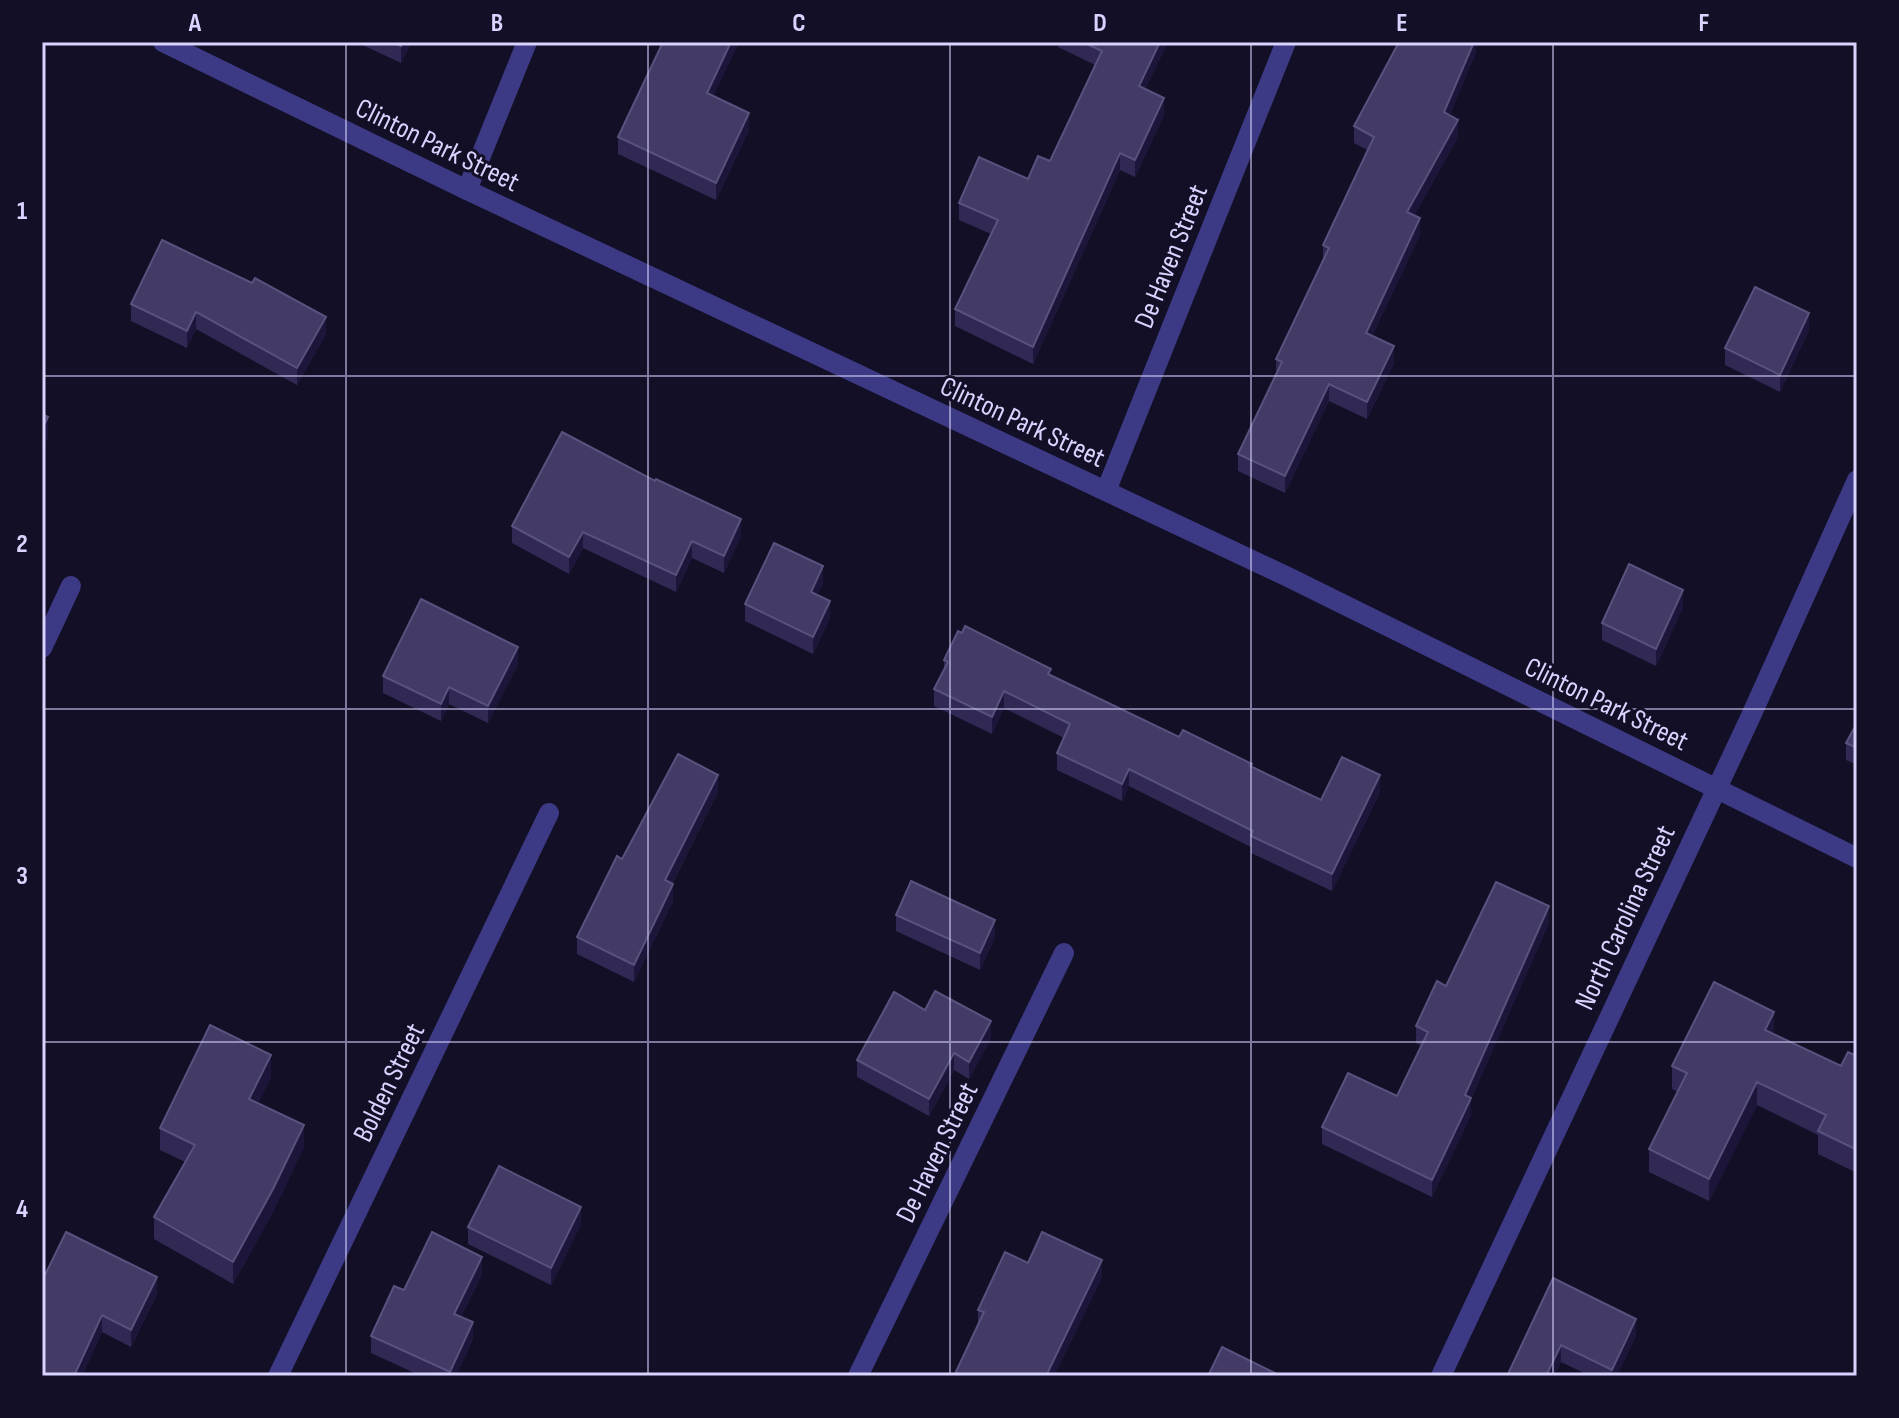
<svg xmlns="http://www.w3.org/2000/svg" width="1899" height="1418" font-family="'Sofia Sans Condensed',sans-serif">
	<style>
		.lines { fill: none; stroke-linecap: round; stroke-linejoin: round }
		.street { stroke: #3d3a85; stroke-width: 20 }
		.wall { fill: #312854 }
		.shaded-wall { fill: #1d163a }
		.building { fill: #433a66; stroke: #5a527e; stroke-width: 2 }
		.grid { fill: none; stroke: #d9d4ff; stroke-width: 2; stroke-opacity: 0.55 }
		.labels { text-anchor: middle; stroke-width: 6; stroke-linejoin: round; paint-order: stroke }
		.street-label { font-size: 28px; fill: #d9d4ff; stroke: #130f26 }
		.neatline { fill: none; stroke: #d9d4ff; stroke-width: 3 }
		.grid-label { font-size: 26px; text-anchor: middle; font-weight: bold; fill: #d9d4ff }
	</style>
	<rect width="100%" height="100%" fill="#130f26"/>
	<g class="lines">
		<g class="street">
			<path d="M163,42L467,190L1288,577L1857,858"/>
			<path d="M467,190L527,42"/>
			<path d="M1106,491L1286,42"/>
			<path d="M42,648L71,586"/>
			<path d="M278,1376L549,813"/>
			<path d="M858,1376L1064,953"/>
			<path d="M1441,1376L1750,718L1857,480"/>
		</g>
	</g>
	<g class="wall">
		<path d="M356,42H411L401,63Z"/>
		<path d="M663,42H739L713,96L749,130L716,200L618,154V137Z"/>
		<path d="M1058,42H1168L1145,89L1164,115L1135,177L1120,170L1033,364L955,326V309L991,234L959,220V203L1028,179L1050,161L1095,65L1058,47Z"/>
		<path d="M1476,42V53L1449,115L1458,137L1414,216L1420,235L1372,336L1394,363L1367,419L1329,401L1285,493L1238,471V454L1276,376V359L1323,259V245L1367,150L1354,143V126Z"/>
		<path d="M252,283L326,334L297,385L196,329L187,348L131,321V304Z"/>
		<path d="M1809,330L1780,392L1725,365V348Z"/>
		<path d="M512,526L741,536L724,573L692,558L676,592L583,548L569,574L512,543Z"/>
		<path d="M823,583L817,595L830,618L813,654L745,621V604Z"/>
		<path d="M1683,607L1656,666L1602,640V623Z"/>
		<path d="M944,660L1051,676L1179,737L1252,767L1321,800L1380,792L1332,891L1251,853V847L1129,786L1122,801L1057,770V753L1064,738L1004,708L992,734L934,706V689L944,670Z"/>
		<path d="M518,664L488,723L449,704L441,721L383,693V676Z"/>
		<path d="M1857,723V765L1846,760V743Z"/>
		<path d="M718,792L672,884L673,901L634,982L577,954V937L622,859Z"/>
		<path d="M896,915L995,937L980,970L896,931Z"/>
		<path d="M1549,923L1471,1099V1115L1432,1197L1322,1144V1127L1397,1096L1422,1046L1416,1043V1026L1446,986Z"/>
		<path d="M925,1010L991,1038L969,1079L954,1070L929,1116L857,1077V1060Z"/>
		<path d="M1774,1034L1841,1066L1857,1056V1173L1818,1154V1135L1757,1105L1709,1201L1649,1172V1149L1678,1092L1672,1089V1066Z"/>
		<path d="M271,1077L258,1103L304,1147L273,1212L233,1284L154,1239V1217L185,1162L160,1150V1128Z"/>
		<path d="M581,1224L551,1285L468,1244V1227Z"/>
		<path d="M1028,1263L1102,1277L1054,1376H954L978,1325V1310Z"/>
		<path d="M482,1274L461,1317L473,1339L456,1376H421L371,1353V1336L404,1290Z"/>
		<path d="M1553,1278L1636,1335L1617,1376H1590L1561,1362L1554,1376H1507Z"/>
		<path d="M42,1281L157,1294L131,1347L102,1332L82,1376H42Z"/>
	</g>
	<g class="shaded-wall">
		<path d="M403,42H411L401,63V46Z"/>
		<path d="M731,42H739L707,110V93Z"/>
		<path d="M1160,42H1168L1139,103V86Z"/>
		<path d="M1474,42H1476V53L1444,129V112Z"/>
		<path d="M1164,98V115L1135,177V160Z"/>
		<path d="M749,113V130L716,200V183Z"/>
		<path d="M1458,120V137L1407,229V212Z"/>
		<path d="M1120,153V170L1033,364V347Z"/>
		<path d="M1420,218V235L1366,350V333Z"/>
		<path d="M196,312V329L187,348V331Z"/>
		<path d="M1809,313V330L1780,392V375Z"/>
		<path d="M326,317V334L297,385V368Z"/>
		<path d="M1394,346V363L1367,419V402Z"/>
		<path d="M1329,384V401L1285,493V476Z"/>
		<path d="M48,417V438L42,449V429Z"/>
		<path d="M741,519V536L724,573V556Z"/>
		<path d="M583,532V548L569,574V557Z"/>
		<path d="M692,541V558L676,592V575Z"/>
		<path d="M823,566V583L811,609V592Z"/>
		<path d="M1683,590V607L1656,666V649Z"/>
		<path d="M830,601V618L813,654V637Z"/>
		<path d="M518,647V664L488,723V706Z"/>
		<path d="M449,687V704L441,721V704Z"/>
		<path d="M1004,691V708L992,734V717Z"/>
		<path d="M1129,769V786L1122,801V784Z"/>
		<path d="M718,775V792L665,897V880Z"/>
		<path d="M1380,775V792L1332,891V874Z"/>
		<path d="M673,884V901L634,982V965Z"/>
		<path d="M1549,906V923L1471,1099V1115L1432,1197V1180L1465,1095Z"/>
		<path d="M995,920V937L980,970V953Z"/>
		<path d="M1774,1012V1035L1765,1030Z"/>
		<path d="M991,1021V1038L969,1079V1062Z"/>
		<path d="M954,1053V1070L929,1116V1099Z"/>
		<path d="M271,1055V1077L249,1121V1099Z"/>
		<path d="M1757,1082V1105L1709,1201V1179Z"/>
		<path d="M304,1125V1147L273,1212L233,1284V1262Z"/>
		<path d="M581,1207V1224L551,1285V1268Z"/>
		<path d="M482,1257V1274L454,1331V1314Z"/>
		<path d="M1102,1260V1277L1054,1376H1046Z"/>
		<path d="M157,1277V1294L131,1347V1330Z"/>
		<path d="M102,1315V1332L82,1376H74Z"/>
		<path d="M1636,1319V1335L1617,1376H1612V1370Z"/>
		<path d="M473,1322V1339L456,1376H450V1372Z"/>
		<path d="M1561,1345V1362L1554,1376H1546Z"/>
	</g>
	<g class="building">
		<path d="M392,42H403L401,46Z"/>
		<path d="M663,42H731L707,93L749,113L716,183L618,137Z"/>
		<path d="M1083,42H1160L1139,86L1164,98L1135,160L1120,153L1033,347L955,309L998,220L959,203L979,157L1028,179L1038,156L1050,161L1102,51Z"/>
		<path d="M1399,42H1474L1444,112L1458,120L1407,212L1420,218L1366,333L1394,346L1367,402L1329,384L1285,476L1238,454L1282,362L1276,359L1329,248L1323,245L1374,137L1354,126Z"/>
		<path d="M162,240L252,283L255,278L326,317L297,368L196,312L187,331L131,304Z"/>
		<path d="M1755,287L1809,313L1780,375L1725,348Z"/>
		<path d="M42,414L48,417L42,429Z"/>
		<path d="M562,432L655,481L656,479L741,519L724,556L692,541L676,575L583,532L569,557L512,526Z"/>
		<path d="M774,543L823,566L811,592L830,601L813,637L745,604Z"/>
		<path d="M1629,564L1683,590L1656,649L1602,623Z"/>
		<path d="M421,599L518,647L488,706L449,687L441,704L383,676Z"/>
		<path d="M965,626L1051,669L1048,674L1179,737L1183,730L1252,764L1250,766L1321,800L1342,757L1380,775L1332,874L1251,836L1253,831L1129,769L1122,784L1057,753L1070,724L1004,691L992,717L934,689L948,662L944,660L958,631L962,633Z"/>
		<path d="M1857,723V748L1846,743Z"/>
		<path d="M678,754L718,775L665,880L673,884L634,965L577,937L617,856L622,859Z"/>
		<path d="M911,881L995,920L980,953L896,915Z"/>
		<path d="M1496,882L1549,906L1465,1095L1471,1098L1432,1180L1322,1127L1348,1073L1397,1096L1428,1032L1416,1026L1437,981L1446,986Z"/>
		<path d="M1714,982L1774,1012L1765,1030L1841,1066L1848,1052L1857,1056V1150L1818,1131L1826,1115L1757,1082L1709,1179L1649,1149L1687,1073L1672,1066Z"/>
		<path d="M935,991L991,1021L969,1062L954,1053L929,1099L857,1060L894,992L925,1010Z"/>
		<path d="M210,1025L271,1055L249,1099L304,1125L273,1189L233,1262L154,1217L195,1145L160,1128Z"/>
		<path d="M499,1166L581,1207L551,1268L468,1227Z"/>
		<path d="M66,1232L157,1277L131,1330L102,1315L74,1376H42V1281Z"/>
		<path d="M432,1232L482,1257L454,1314L473,1322L450,1372L371,1336L394,1286L404,1290Z"/>
		<path d="M1042,1232L1102,1260L1046,1376H954L984,1312L978,1310L1005,1252L1028,1263Z"/>
		<path d="M1553,1278L1636,1319L1612,1370L1561,1345L1546,1376H1507Z"/>
		<path d="M1222,1347L1281,1376H1208Z"/>
	</g>
	<path class="grid" d="M346,42V1376M648,42V1376M950,42V1376M1251,42V1376M1553,42V1376M42,376H1857M42,709H1857M42,1042H1857"/>
	<g class="labels">
		<g class="street-label">
			<text transform="translate(438 144) rotate(26)" y="10">Clinton Park Street</text>
			<text transform="translate(1170 256) rotate(-68)" y="10">De Haven Street</text>
			<text transform="translate(1023 421) rotate(25)" y="10">Clinton Park Street</text>
			<text transform="translate(1607 703) rotate(26)" y="10">Clinton Park Street</text>
			<text transform="translate(1624 917) rotate(-65)" y="10">North Carolina Street</text>
			<text transform="translate(388 1082) rotate(-64)" y="10">Bolden Street</text>
			<text transform="translate(936 1152) rotate(-64)" y="10">De Haven Street</text>
		</g>
	</g>
	<rect width="1899" height="1418" fill="none" stroke="#130f26" stroke-width="88"/>
	<rect x="44" y="44" width="1811" height="1330" class="neatline"/>
	<g class="grid-label">
		<text x="195" y="31">A</text>
		<text x="497" y="31">B</text>
		<text x="799" y="31">C</text>
		<text x="1100" y="31">D</text>
		<text x="1402" y="31">E</text>
		<text x="1704" y="31">F</text>
		<text x="22" y="219">1</text>
		<text x="22" y="552">2</text>
		<text x="22" y="884">3</text>
		<text x="22" y="1217">4</text>
	</g>
</svg>
